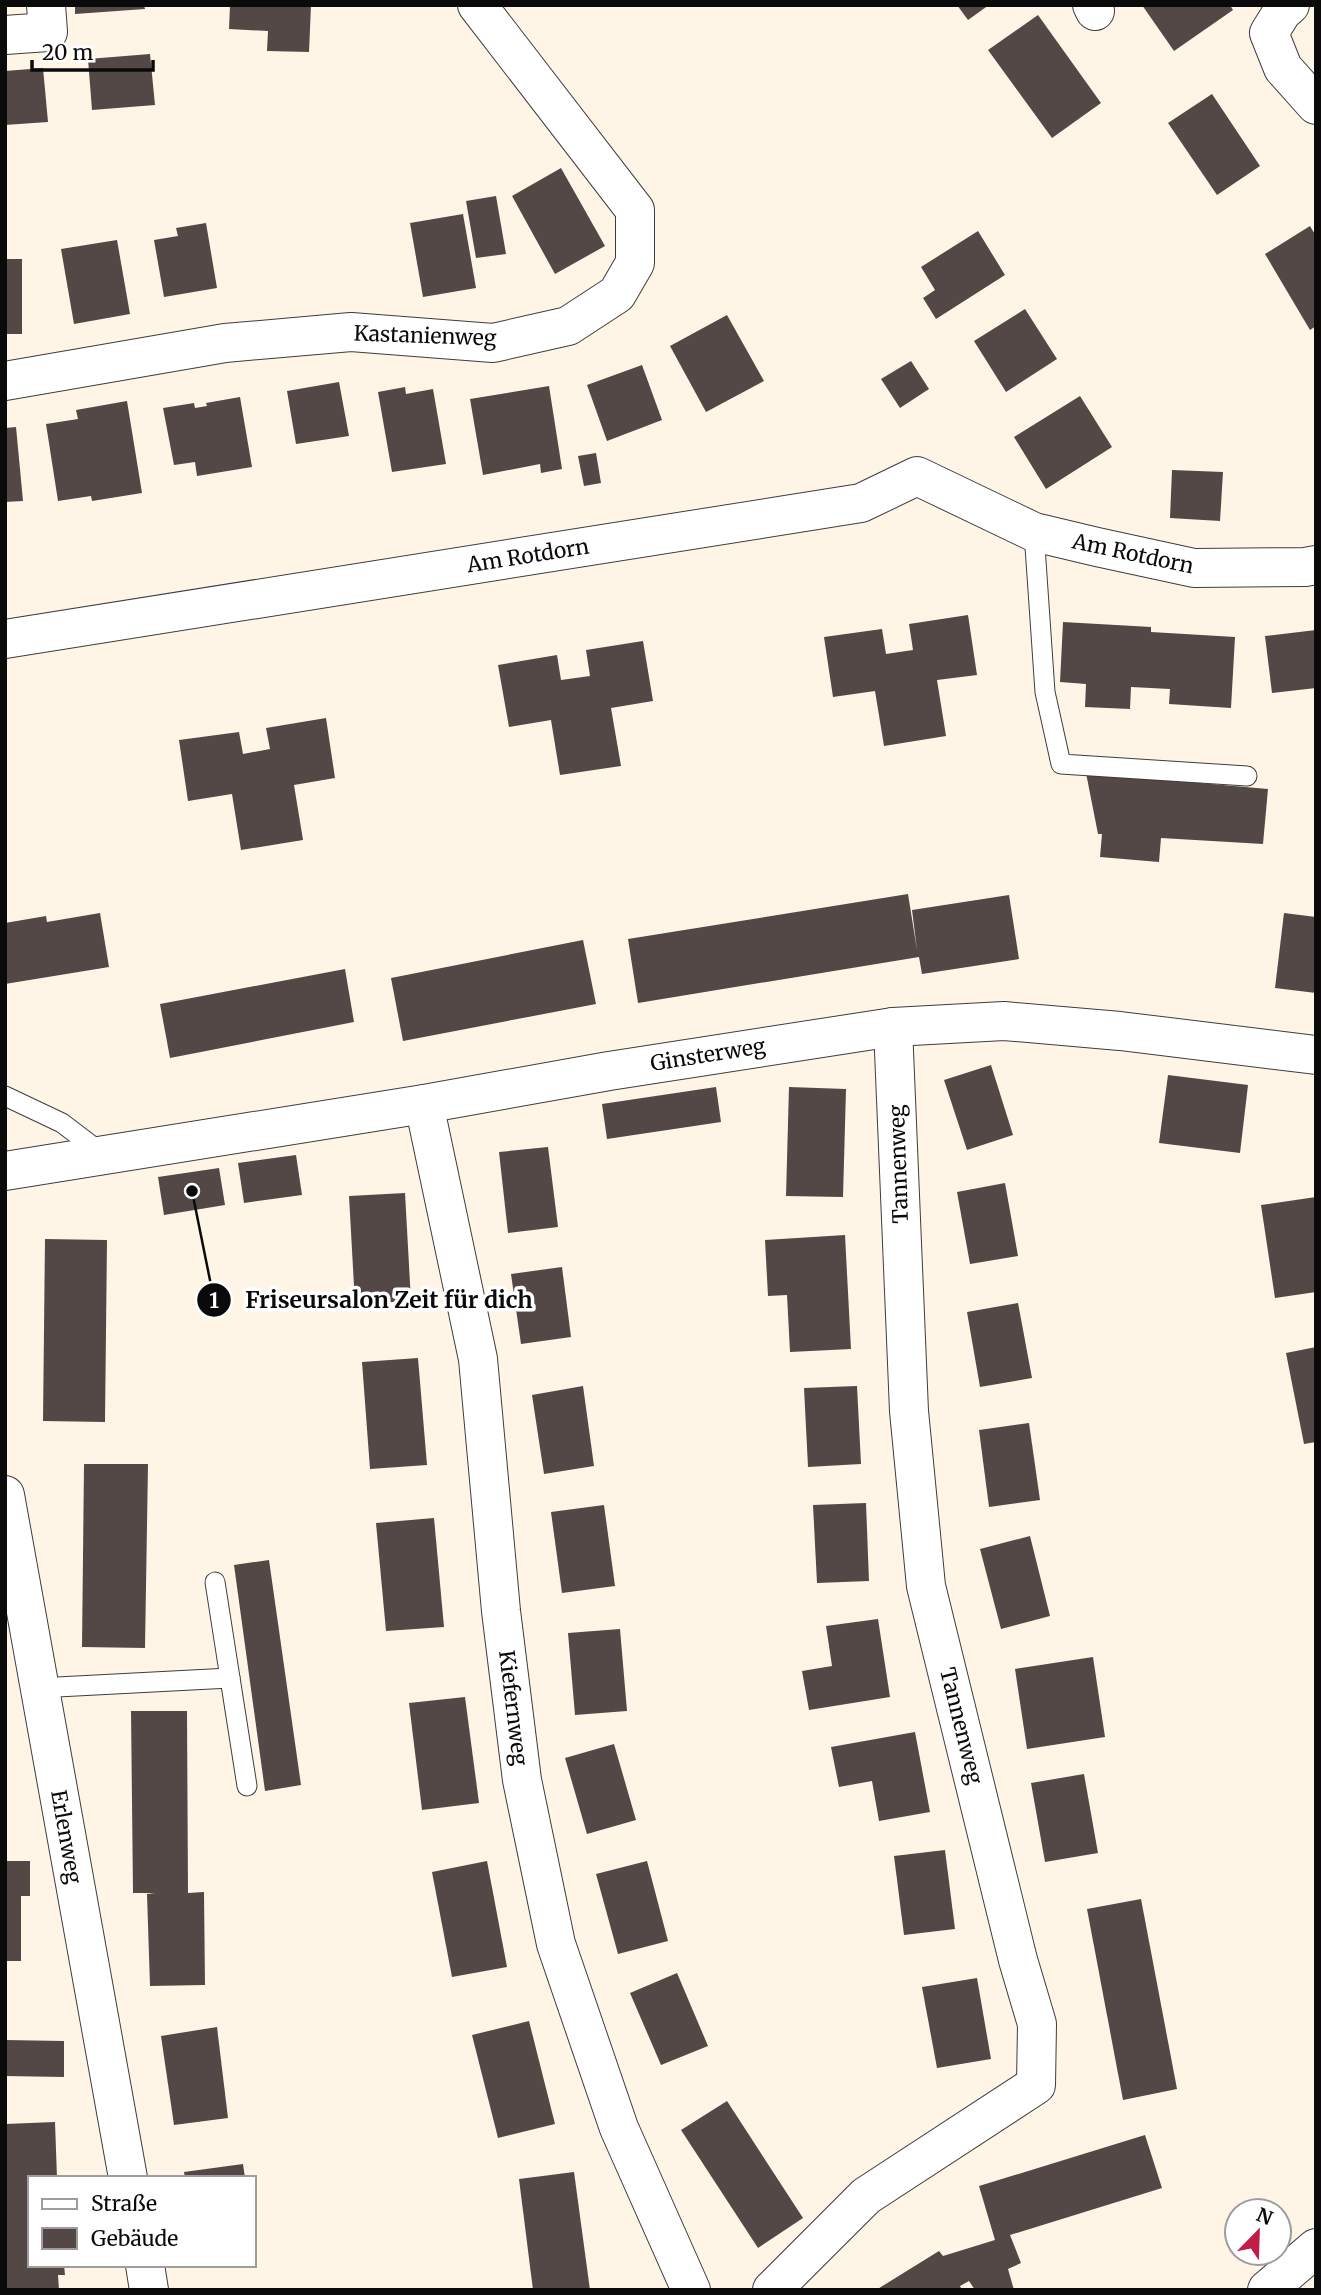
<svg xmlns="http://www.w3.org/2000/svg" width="1321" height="2295" font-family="Merriweather,serif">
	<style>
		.building { fill: #534846 }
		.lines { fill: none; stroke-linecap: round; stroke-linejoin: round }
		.lane-casing { stroke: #3d3d3d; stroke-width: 21 }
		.street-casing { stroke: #3d3d3d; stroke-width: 40 }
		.lane { stroke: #fff; stroke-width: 19 }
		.street { stroke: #fff; stroke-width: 38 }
		.labels { text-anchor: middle; stroke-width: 7; stroke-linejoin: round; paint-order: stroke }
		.street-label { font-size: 21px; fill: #0a0a0a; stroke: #fff }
		.leader { fill: none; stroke: #0a0a0a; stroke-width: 2.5 }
		.callout-dot { fill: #0a0a0a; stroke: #fff; stroke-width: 2.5 }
		.mark-label { font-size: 21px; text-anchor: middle; font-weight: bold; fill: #fff }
		.callout-label { font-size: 23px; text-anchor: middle; font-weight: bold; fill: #0a0a0a; stroke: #fff; stroke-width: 7; stroke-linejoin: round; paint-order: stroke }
	</style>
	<rect width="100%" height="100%" fill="#fff5e7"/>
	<g class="building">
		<path d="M75,5H144L145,9L75,14Z"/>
		<path d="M230,5H311L309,52L267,51L268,31L229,29Z"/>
		<path d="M957,5H989L968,20Z"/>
		<path d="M1142,5H1230L1233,10L1174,51Z"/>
		<path d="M1038,15L1101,103L1052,138L988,50Z"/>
		<path d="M150,54L155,105L92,110L88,59Z"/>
		<path d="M43,68L48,122L5,125V71Z"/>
		<path d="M1212,94L1260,166L1217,195L1168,123Z"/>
		<path d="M561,168L605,246L555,274L512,196Z"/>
		<path d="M496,196L506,254L476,258L466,201Z"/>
		<path d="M463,214L476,288L423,297L410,223Z"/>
		<path d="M206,223L217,288L164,297L154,240L178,236L176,228Z"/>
		<path d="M1310,226L1316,236V326L1310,330L1265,254Z"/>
		<path d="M978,231L1005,275L936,319L923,298L935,290L921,267Z"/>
		<path d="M117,240L130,314L74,324L61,249Z"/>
		<rect x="5" y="259" width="17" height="75"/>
		<path d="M1025,309L1057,359L1006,392L974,341Z"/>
		<path d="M727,315L764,381L706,412L670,346Z"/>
		<path d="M911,361L929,389L900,408L881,379Z"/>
		<path d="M642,365L662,420L607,441L587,385Z"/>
		<path d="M339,382L349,436L296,444L287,391Z"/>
		<path d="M549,386L562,469L541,473L540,464L483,475L470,399Z"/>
		<path d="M405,387L406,394L433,389L446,464L392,472L378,392Z"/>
		<path d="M1080,396L1112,447L1046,489L1014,437Z"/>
		<path d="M240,397L252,467L197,476L195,462L174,465L163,408L194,403L195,408L207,406L206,403Z"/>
		<path d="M127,401L142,493L92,501L91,496L58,501L46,424L78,419L76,410Z"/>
		<path d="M16,427L23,501L5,502V428Z"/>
		<path d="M596,453L601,483L584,486L578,456Z"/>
		<path d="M1172,470L1223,472L1220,521L1170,518Z"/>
		<path d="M968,615L977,675L937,680L946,736L884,746L875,691L833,697L824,637L882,629L886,654L913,650L909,624Z"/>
		<path d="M1063,622L1151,627V632L1235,637L1231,708L1169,704L1170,689L1131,687L1130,709L1085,707L1086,684L1060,682Z"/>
		<path d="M1316,630V688L1272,693L1265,636Z"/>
		<path d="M643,641L653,701L611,708L621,766L560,775L551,720L509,727L498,665L557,655L561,680L590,676L586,650Z"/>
		<path d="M326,718L335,778L294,785L303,840L241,850L232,794L188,801L179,740L239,732L243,754L270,749L266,728Z"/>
		<path d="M1086,773L1268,789L1263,844L1161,838L1159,862L1100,857L1102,834H1098Z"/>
		<path d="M908,894L917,950L912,910L1009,895L1019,959L922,974L919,957L638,1003L628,939Z"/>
		<path d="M100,913L109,967L5,984V923L46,916L47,922Z"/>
		<path d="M1284,913L1316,917V993L1275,988Z"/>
		<path d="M583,940L596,1004L403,1041L391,978Z"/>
		<path d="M345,969L354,1022L170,1058L160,1004Z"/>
		<path d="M991,1065L1013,1135L967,1150L944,1080Z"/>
		<path d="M1168,1075L1248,1085L1240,1153L1159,1143Z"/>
		<path d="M716,1087L721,1122L607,1139L602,1104Z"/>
		<path d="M789,1087L846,1089L843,1197L786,1196Z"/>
		<path d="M548,1147L558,1227L508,1233L499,1152Z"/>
		<path d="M296,1155L302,1195L244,1203L238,1163Z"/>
		<path d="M219,1168L225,1205L164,1215L158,1177Z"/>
		<path d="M1005,1183L1018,1256L970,1264L957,1192Z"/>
		<path d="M405,1193L411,1301L355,1304L349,1196Z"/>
		<path d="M1316,1197V1292L1275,1298L1261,1205Z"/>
		<path d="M845,1235L851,1349L790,1352L787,1295L768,1296L765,1240Z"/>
		<path d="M45,1239L107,1240L105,1422L43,1421Z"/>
		<path d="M562,1267L571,1337L521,1344L511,1274Z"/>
		<path d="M1018,1303L1032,1378L980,1387L967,1312Z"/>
		<path d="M1316,1347V1442L1304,1444L1286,1353Z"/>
		<path d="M418,1358L427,1465L370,1469L362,1362Z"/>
		<path d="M583,1386L594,1466L544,1474L532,1395Z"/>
		<path d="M857,1386L861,1464L808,1467L804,1388Z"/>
		<path d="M1029,1423L1040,1500L989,1507L979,1430Z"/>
		<path d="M84,1464H148L145,1648L82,1647Z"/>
		<path d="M866,1503L869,1581L817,1583L813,1505Z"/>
		<path d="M604,1505L615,1586L562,1593L551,1512Z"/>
		<path d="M434,1518L444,1627L386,1631L376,1523Z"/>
		<path d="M1030,1536L1050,1616L1001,1629L980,1549Z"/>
		<path d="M269,1560L301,1785L265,1791L234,1565Z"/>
		<path d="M878,1619L890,1697L809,1710L802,1671L832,1666L826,1626Z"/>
		<path d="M620,1629L627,1711L575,1715L568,1633Z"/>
		<path d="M1093,1657L1105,1737L1027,1749L1015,1669Z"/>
		<path d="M465,1697L479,1803L422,1810L409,1703Z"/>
		<path d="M131,1711H187L188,1893L204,1892L205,1985L150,1986L147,1894L155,1893H133Z"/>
		<path d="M915,1732L930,1812L879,1821L872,1781L839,1787L831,1747Z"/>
		<path d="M614,1744L636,1820L587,1834L565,1758Z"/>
		<path d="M1084,1774L1098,1853L1045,1862L1031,1783Z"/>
		<path d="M945,1850L955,1929L904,1935L894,1856Z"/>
		<path d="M5,1861H30V1896H21V1961H5Z"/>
		<path d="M487,1861L507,1967L452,1977L432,1872Z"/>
		<path d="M647,1861L668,1941L618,1954L596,1874Z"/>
		<path d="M1141,1899L1177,2089L1123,2100L1087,1909Z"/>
		<path d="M677,1973L708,2046L661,2065L630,1993Z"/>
		<path d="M977,1978L991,2059L937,2068L922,1987Z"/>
		<path d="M529,2021L555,2124L498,2138L472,2035Z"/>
		<path d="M217,2027L228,2118L174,2125L161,2036Z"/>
		<path d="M5,2040L64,2041V2077L5,2076Z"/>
		<path d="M727,2101L803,2218L758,2248L681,2130Z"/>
		<path d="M55,2122L57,2178H30V2265H64L65,2275H58L59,2290H5V2124Z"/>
		<path d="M1145,2135L1162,2188L1010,2235L1021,2263L1008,2269L1014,2290H975L969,2281L960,2286L962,2290H876L939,2251L943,2256L995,2240L979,2186Z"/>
		<path d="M243,2164L245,2178H185L184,2172Z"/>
		<path d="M574,2172L590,2290H533L519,2179Z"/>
	</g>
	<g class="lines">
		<defs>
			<g id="lane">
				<path d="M1034,532L1045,692L1061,764L1247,776"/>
				<path d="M5,1096L62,1123L104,1155"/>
				<path d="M215,1582L230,1678"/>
				<path d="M38,1688L230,1678L247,1786"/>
			</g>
			<g id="street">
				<path d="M1092,5L1095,11"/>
				<path d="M1290,5L1282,12L1269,33L1283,68L1316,105"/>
				<path d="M5,35L48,32L46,5"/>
				<path d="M5,381L225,343L351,332L493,343L568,326L617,294L635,263V210L477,5"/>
				<path d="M5,639L861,503L917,476L1034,532L1097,547L1194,568L1305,567L1316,565"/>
				<path d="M424,1104L478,1359L501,1611L522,1780L556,1944L619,2128L691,2290"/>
				<path d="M5,1171L424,1104L609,1071L893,1027L1004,1021L1120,1031L1316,1055"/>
				<path d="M5,1495L128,2178"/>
				<path d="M145,2265L149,2290"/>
				<path d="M772,2290L866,2196L1036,2085L1037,2024L1018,1960L926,1586L909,1411L893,1027"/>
				<path d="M1267,2290L1316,2248"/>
			</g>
		</defs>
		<use href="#lane" class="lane-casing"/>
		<use href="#street" class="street-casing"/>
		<use href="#lane" class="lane"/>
		<use href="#street" class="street"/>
	</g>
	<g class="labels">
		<g class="street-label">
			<text transform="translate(425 336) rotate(2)" y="7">Kastanienweg</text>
			<text transform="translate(1133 554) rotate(12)" y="7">Am Rotdorn</text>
			<text transform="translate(528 556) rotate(-9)" y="7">Am Rotdorn</text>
			<text transform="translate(708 1055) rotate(-9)" y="7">Ginsterweg</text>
			<text transform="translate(899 1164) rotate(-92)" y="7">Tannenweg</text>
			<text transform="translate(513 1708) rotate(83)" y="7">Kiefernweg</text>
			<text transform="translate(961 1726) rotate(76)" y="7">Tannenweg</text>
			<text transform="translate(66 1837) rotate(80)" y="7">Erlenweg</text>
		</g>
	</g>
	<path class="leader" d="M192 1191L214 1300"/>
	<g class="callout-dot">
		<circle cx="192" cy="1191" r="7"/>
		<circle cx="214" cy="1300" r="18"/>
	</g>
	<g class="mark-label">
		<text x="214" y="1308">1</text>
	</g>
	<g class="callout-label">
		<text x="389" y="1308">Friseursalon Zeit für dich</text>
	</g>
	<rect width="1321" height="2295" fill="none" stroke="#0a0a0a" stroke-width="14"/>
	<rect x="28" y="2176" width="228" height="91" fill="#ffffff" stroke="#9d9d9d" stroke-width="2"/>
	<rect x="42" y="2199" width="35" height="10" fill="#ffffff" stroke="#9d9d9d" stroke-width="2"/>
	<text x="91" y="2211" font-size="21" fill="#0a0a0a">Straße</text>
	<rect x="42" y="2228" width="35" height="21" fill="#534846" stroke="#9d9d9d" stroke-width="2"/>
	<text x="91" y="2246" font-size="21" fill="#0a0a0a">Gebäude</text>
	<g transform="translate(1258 2232) rotate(23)"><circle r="33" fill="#ffffff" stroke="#9d9d9d" stroke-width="2"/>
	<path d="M0-5L12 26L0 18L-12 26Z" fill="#c11b4a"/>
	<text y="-10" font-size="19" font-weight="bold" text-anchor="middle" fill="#0a0a0a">N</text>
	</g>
	<path d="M32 60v10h121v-10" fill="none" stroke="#0a0a0a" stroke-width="3.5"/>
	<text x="42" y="60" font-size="21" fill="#0a0a0a" stroke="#ffffff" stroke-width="5" paint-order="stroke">20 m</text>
</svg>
